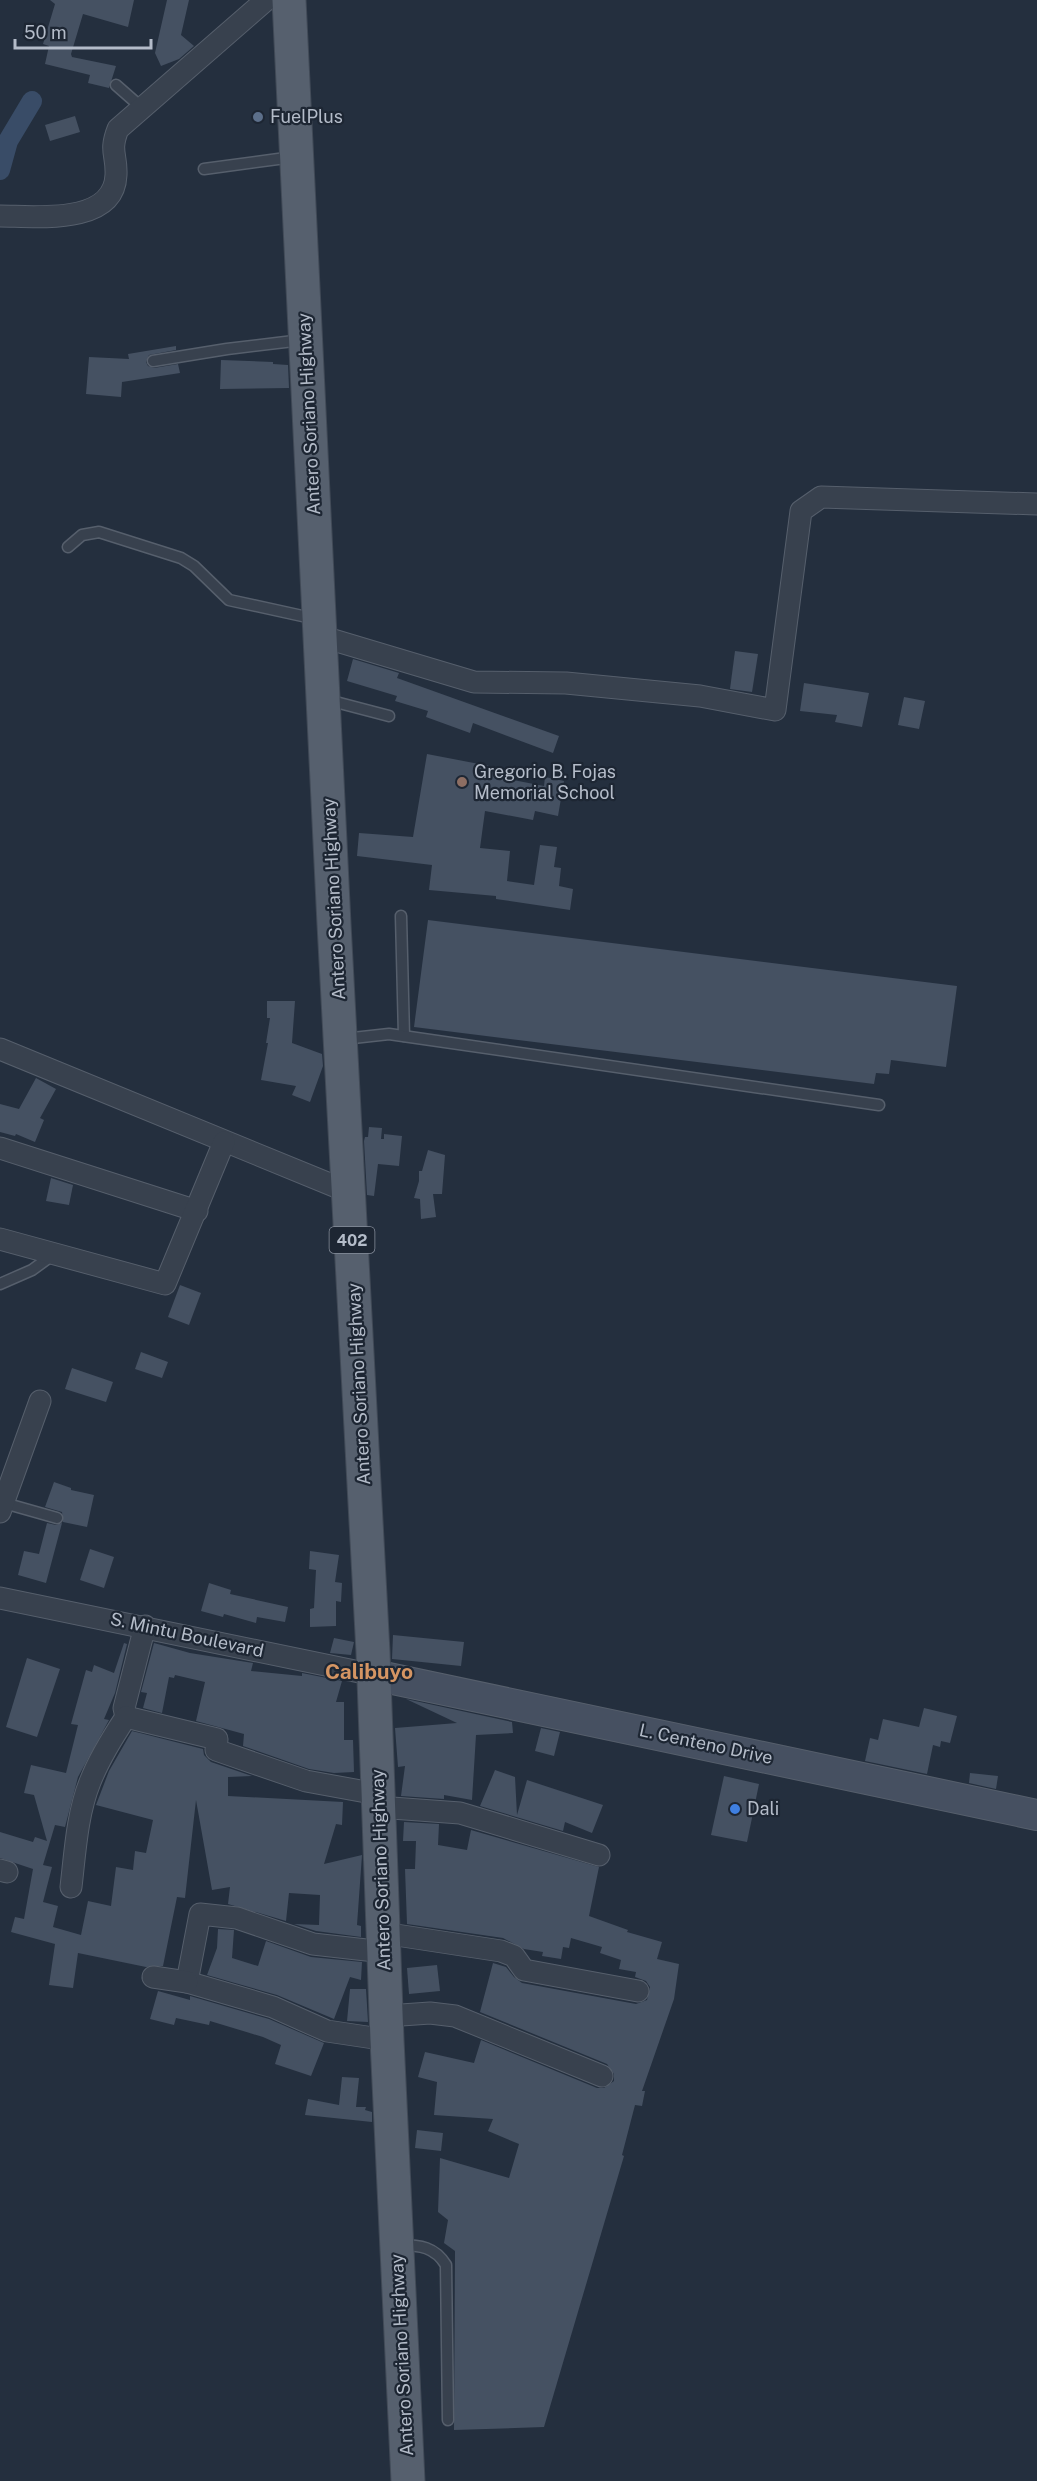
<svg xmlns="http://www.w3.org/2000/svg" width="1037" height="2481" font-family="'Public Sans',sans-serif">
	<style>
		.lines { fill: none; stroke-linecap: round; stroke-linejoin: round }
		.canal { stroke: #394c67; stroke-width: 20 }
		.building { fill: #455162 }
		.lane-casing { stroke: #565f6c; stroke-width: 13 }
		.street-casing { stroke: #565f6c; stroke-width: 23 }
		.secondary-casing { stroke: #565f6c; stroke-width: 32 }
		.primary-casing { stroke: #414a57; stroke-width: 35 }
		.lane { stroke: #38414e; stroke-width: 10 }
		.street { stroke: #38414e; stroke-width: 21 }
		.secondary { stroke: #465061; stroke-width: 30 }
		.primary { stroke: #56606e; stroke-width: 33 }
		.service-dot { fill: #5c6f8a; stroke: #1d2633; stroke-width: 2 }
		.education-dot { fill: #8d6e63; stroke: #1d2633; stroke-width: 2 }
		.shop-dot { fill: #3f7fe0; stroke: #1d2633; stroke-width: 2 }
		.labels { text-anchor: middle; stroke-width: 4.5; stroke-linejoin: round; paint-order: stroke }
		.shield { fill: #1d2633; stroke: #878f9c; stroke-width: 1.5 }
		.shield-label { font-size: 16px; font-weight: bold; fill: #b4bcc9 }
		.poi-label { font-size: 18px; fill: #b4bcc9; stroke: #1d2633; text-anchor: start }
		.street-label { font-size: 18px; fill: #b4bcc9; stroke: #1d2633 }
		.quarter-label { font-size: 21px; font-weight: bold; fill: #d59563; stroke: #1d2633 }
	</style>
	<rect width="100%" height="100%" fill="#242f3e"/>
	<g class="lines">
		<path class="canal" d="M0,170L8,141L32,101"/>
	</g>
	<g class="building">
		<path d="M50,0H134L128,27L83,14L71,54L72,57L116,66L109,88L88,83L90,75L45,64L49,46L43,44L55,4Z"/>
		<path d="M167,0H189L181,35L194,46L179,59L161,66L155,53Z"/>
		<path d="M75,116L80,132L50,141L45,125Z"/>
		<path d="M176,346V350L149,355L146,362L148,366L154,368L178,364L180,373L122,382L121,397L86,394L89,357L129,359L128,354Z"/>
		<path d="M221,360L273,362V364L288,365L289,388L220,389Z"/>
		<path d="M735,651L758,654L752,692L730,689Z"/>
		<path d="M353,659L399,673L397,678L559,736L553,753L473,723L470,733L426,717L428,711L395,701L397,696L347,681Z"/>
		<path d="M804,683L869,693L862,727L835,722L837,715L800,711Z"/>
		<path d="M904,697L925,701L919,729L898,725Z"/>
		<path d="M427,754L500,768L498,777L544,786L545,777L564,781L558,816L535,811L533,820L485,811L480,848L510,851L507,881L534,885L540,845L557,847L554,867L561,868L559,886L573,889L570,910L496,899V896L429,890L432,865L357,856L359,833L413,837Z"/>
		<path d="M428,920L957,986L946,1067L891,1060L889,1074L876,1073L874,1084L414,1027Z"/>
		<path d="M267,1001H295L292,1043L322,1054L323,1066L310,1102L292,1095L296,1086L261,1080L268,1043H266L270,1018H267Z"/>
		<path d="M36,1078L56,1089L40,1118L44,1120L35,1142L16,1134L15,1136L0,1132V1104L19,1109Z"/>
		<path d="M369,1127L382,1128L381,1139H384V1134L402,1136L399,1166L378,1164L374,1196L367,1195L364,1141L365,1137H368Z"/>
		<path d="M428,1150L445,1155L442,1194H433L436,1217L421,1219L420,1199L414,1198L419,1181V1171H422Z"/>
		<path d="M51,1178L73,1185L69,1205L46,1201Z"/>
		<path d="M180,1285L201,1293L189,1325L168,1317Z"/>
		<path d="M141,1352L168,1362L162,1378L135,1369Z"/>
		<path d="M72,1368L113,1382L106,1402L65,1389Z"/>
		<path d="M54,1482L71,1488V1490L94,1495L87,1527L63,1522L62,1512L45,1507Z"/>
		<path d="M47,1523L56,1525L62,1523L46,1583L18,1575L24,1551L39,1554Z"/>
		<path d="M90,1549L114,1557L104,1588L80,1580Z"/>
		<path d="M310,1551L339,1555L335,1582L342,1583L341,1602L336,1601V1626L310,1627V1609L314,1608L316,1570L309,1569Z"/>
		<path d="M209,1583L231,1590L230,1594L288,1607L285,1622L257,1617L256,1623L224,1614L223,1617L201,1611Z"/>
		<path d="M393,1635L464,1642L461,1666L392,1659Z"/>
		<path d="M334,1638L354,1642L351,1655L330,1653Z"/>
		<path d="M124,1643L127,1644L115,1693L104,1719L109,1720L78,1777L65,1827L55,1825L43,1865L52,1867L43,1902L58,1906L53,1927L81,1935L88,1901L111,1906L116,1867L133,1870L135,1851L146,1853L153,1820L96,1805L109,1771L132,1731L203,1749L204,1755L211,1762L252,1776L228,1777V1796L343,1802L342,1825L336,1824L324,1864L362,1855L357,1925L361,1926V1937L316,1931L294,1924L319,1925L320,1895L289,1893L286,1921L228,1904L230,1887L212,1890L196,1800L185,1898L177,1897L163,1966L146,1967L78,1953L73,1988L49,1985L55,1944L11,1932L15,1917L24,1919L33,1869L0,1858V1832L33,1842L35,1837L47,1841L34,1795L24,1793L31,1765L66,1773L78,1725L71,1724L86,1670L92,1672L94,1665L114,1673Z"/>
		<path d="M154,1643L190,1653L253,1663L251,1671L302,1676V1673L342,1681L336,1702H344V1740H353L354,1772L334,1773L309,1769L243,1746L244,1734L196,1721L205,1682L175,1675L174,1678L169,1677L162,1713L143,1708L147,1693L141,1692Z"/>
		<path d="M27,1658L60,1669L37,1737L6,1727Z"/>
		<path d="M406,1699L512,1722L513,1733L476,1735L472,1800L444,1795V1799L401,1796L405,1766L398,1767L395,1728L457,1723Z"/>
		<path d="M924,1708L957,1716L950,1743L941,1741L940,1747L933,1745L927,1774L865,1761L870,1738L878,1740L883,1719L919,1727Z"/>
		<path d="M541,1728L560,1732L554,1756L535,1751Z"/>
		<path d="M495,1770L515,1777L517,1815L527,1780L603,1805L592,1833L565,1822L563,1831L480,1806Z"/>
		<path d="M970,1773L998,1776L996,1789L969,1783Z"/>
		<path d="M724,1776L759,1784L747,1842L711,1835Z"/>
		<path d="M404,1822L439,1824L438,1845L467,1850L471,1830L599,1867L589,1916L628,1930L627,1932L662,1942L657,1959L679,1964L674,1999L642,2091H645L642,2106L635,2105L622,2155L624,2156L544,2427L454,2430L455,2251L444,2243L448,2220L438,2212L440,2158L509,2178L519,2144L488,2131L493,2119L434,2115L437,2082L418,2077L425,2052L474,2063L481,2040L597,2088H604L614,2081V2074L607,2064L480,2012L493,1963L506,1967L514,1977L522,1983L636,2004L647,2000L650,1987L646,1981L635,1977L636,1972L619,1969L621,1960L600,1953L602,1947L571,1938L569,1948L563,1947L561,1959L542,1956L543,1952L524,1949L503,1938L407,1924L405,1869H415L416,1841H403Z"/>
		<path d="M218,1929L234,1930L232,1958L258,1966L266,1941L311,1957L362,1962L361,1980L350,1977L334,2019L277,1995L207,1975L217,1948Z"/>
		<path d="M437,1965L440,1991L409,1994L407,1968Z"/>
		<path d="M350,1989H366L368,2022L347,2021Z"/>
		<path d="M158,1991L190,2000V1996L269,2019L324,2043L311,2076L275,2064L281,2045L263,2037L210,2021L209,2025L176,2018L174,2025L150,2019Z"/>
		<path d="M342,2077L359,2078L356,2107H366L365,2110L372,2112V2122L305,2115L308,2099L339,2105Z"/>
		<path d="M417,2130L443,2133L441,2151L415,2148Z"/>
	</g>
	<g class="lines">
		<defs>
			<g id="lane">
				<path d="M116,85L141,107"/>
				<path d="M204,169L293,157"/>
				<path d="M153,361L227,349L302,340"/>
				<path d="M68,547L82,535L99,532L181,558L194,566L229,600L316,619"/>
				<path d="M328,700L389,716"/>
				<path d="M401,916L404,1036"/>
				<path d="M344,1039L389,1034L879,1105"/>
				<path d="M0,1284L32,1270L54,1254"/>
				<path d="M4,1503L57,1518"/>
				<path d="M400,2245C420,2245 435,2247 446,2265L448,2420"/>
			</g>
			<g id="street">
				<path d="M0,216C34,216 114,226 116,175C117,154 109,152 118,129L266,0"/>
				<path d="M320,636L474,682L566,683L700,696L775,710L801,511L821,497L1037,504"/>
				<path d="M0,1049L349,1192"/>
				<path d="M0,1148L197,1211"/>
				<path d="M0,1239L165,1284L224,1142"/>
				<path d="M0,1512L40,1401"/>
				<path d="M0,1598L374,1675"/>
				<path d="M126,1717L124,1708L145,1626"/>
				<path d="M378,1807L460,1813L599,1855"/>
				<path d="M0,1870L7,1872"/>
				<path d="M71,1887C75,1853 77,1814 90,1782C99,1759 112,1738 126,1717L217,1739L216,1750L306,1781L377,1794"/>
				<path d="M383,1933L501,1951L514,1956L524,1970L638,1991"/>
				<path d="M384,1952L313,1944L237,1918L200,1914L187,1982L273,2007L327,2031L387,2040"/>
				<path d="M153,1977L187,1982"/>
				<path d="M387,2016L430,2013L455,2016L602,2076"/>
			</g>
			<path id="secondary" d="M374,1675L1037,1815"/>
			<path id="primary" d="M289,0L334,924L373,1652L387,2040L408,2481"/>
		</defs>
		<use href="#lane" class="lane-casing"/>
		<use href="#street" class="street-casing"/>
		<use href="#secondary" class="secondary-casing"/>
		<use href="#primary" class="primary-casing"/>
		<use href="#lane" class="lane"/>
		<use href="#street" class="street"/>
		<use href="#secondary" class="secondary"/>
		<use href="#primary" class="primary"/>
	</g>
	<circle class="service-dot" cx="258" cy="117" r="6"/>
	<circle class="education-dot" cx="462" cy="782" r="6"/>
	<circle class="shop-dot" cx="735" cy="1809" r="6"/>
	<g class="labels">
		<rect class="shield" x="329.5" y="1227" width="45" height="26" rx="4.5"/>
		<g class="shield-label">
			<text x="352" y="1246">402</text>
		</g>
		<g class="poi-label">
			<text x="270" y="123">FuelPlus</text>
			<text x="474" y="778">Gregorio B. Fojas<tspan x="474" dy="21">Memorial School</tspan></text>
			<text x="747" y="1815">Dali</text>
		</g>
		<g class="street-label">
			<text transform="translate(309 414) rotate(-93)" y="6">Antero Soriano Highway</text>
			<text transform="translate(334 899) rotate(-93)" y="6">Antero Soriano Highway</text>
			<text transform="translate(359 1384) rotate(-93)" y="6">Antero Soriano Highway</text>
			<text transform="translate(187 1635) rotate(12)" y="6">S. Mintu Boulevard</text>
			<text transform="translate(706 1744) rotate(12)" y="6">L. Centeno Drive</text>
			<text transform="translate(381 1870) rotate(-92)" y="6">Antero Soriano Highway</text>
			<text transform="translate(402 2355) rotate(-93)" y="6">Antero Soriano Highway</text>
		</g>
		<g class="quarter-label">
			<text x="369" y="1679">Calibuyo</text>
		</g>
	</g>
	<path d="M15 39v9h136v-9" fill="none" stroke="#b4bcc9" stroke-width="3"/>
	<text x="24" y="39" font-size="18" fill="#b4bcc9" stroke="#1d2633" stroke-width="4.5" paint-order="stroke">50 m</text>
</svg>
